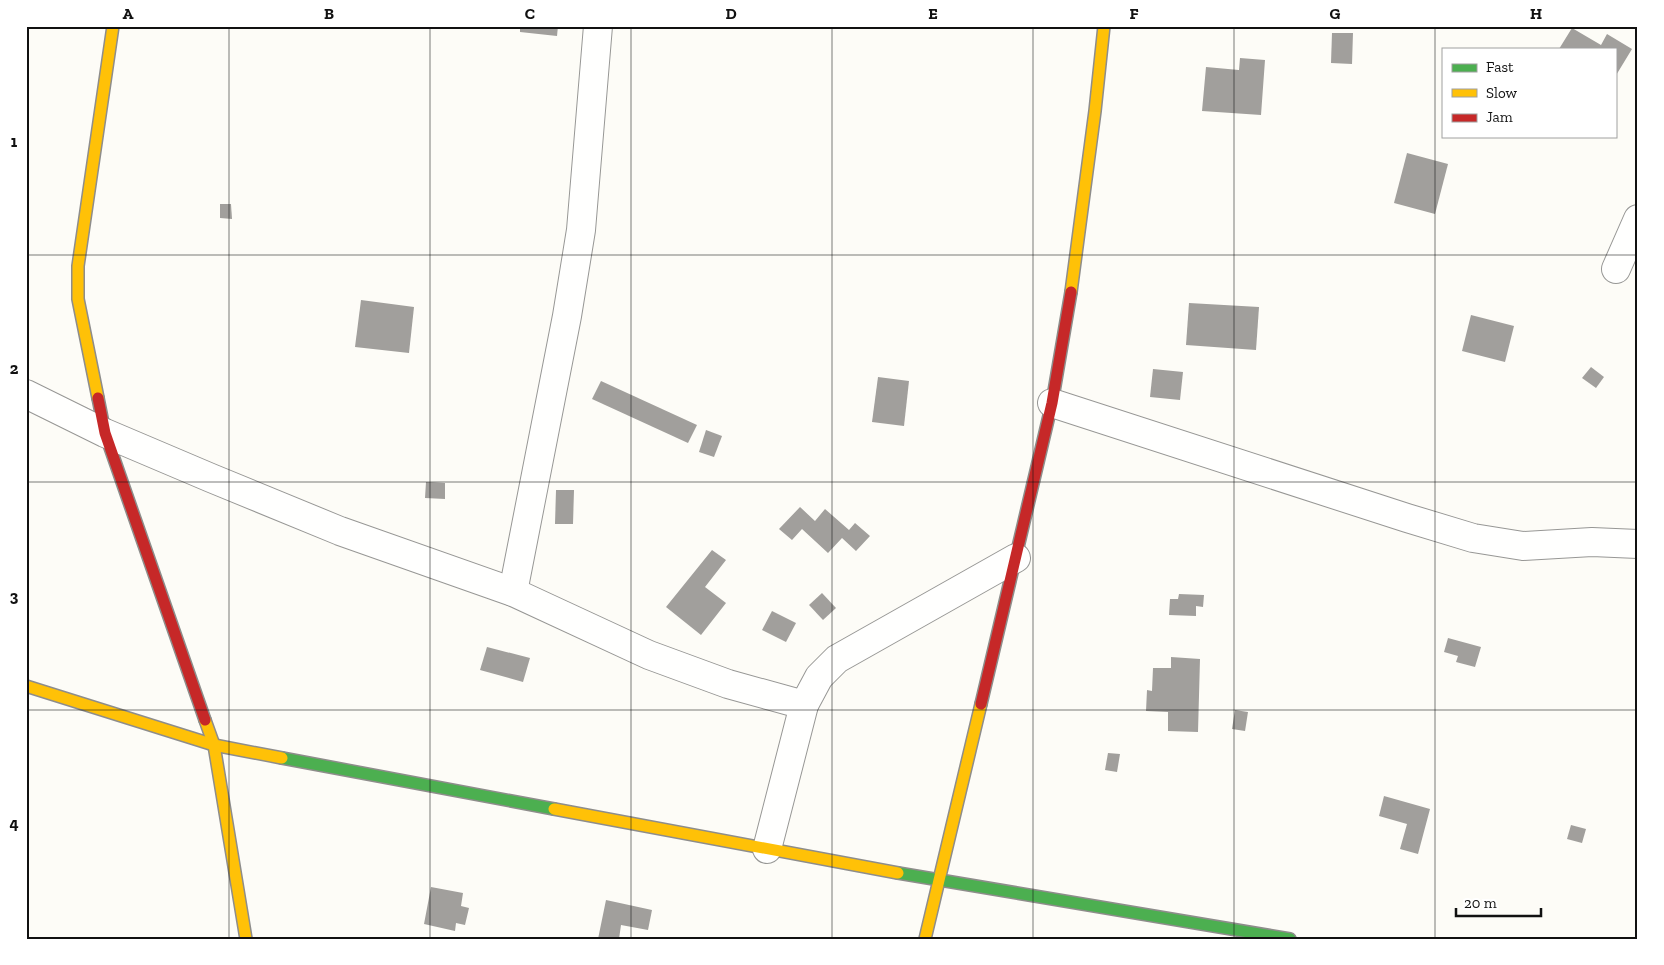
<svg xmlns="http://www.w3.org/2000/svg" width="1664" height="965" font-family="'Zilla Slab',serif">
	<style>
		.building { fill: #a19f9c }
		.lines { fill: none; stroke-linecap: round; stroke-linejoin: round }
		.street-casing { stroke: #979795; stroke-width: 30 }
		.fast-casing { stroke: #8e8d8b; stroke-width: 14 }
		.slow-casing { stroke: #8e8d8b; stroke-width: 14 }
		.jam-casing { stroke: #8e8d8b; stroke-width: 14 }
		.street { stroke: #fffffe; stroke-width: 28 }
		.fast { stroke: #4caf50; stroke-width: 11 }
		.slow { stroke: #ffc107; stroke-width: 11 }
		.jam { stroke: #c62828; stroke-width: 11 }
		.grid { fill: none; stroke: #111; stroke-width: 1; stroke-opacity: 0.55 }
		.neatline { fill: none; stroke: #111; stroke-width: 2 }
		.grid-label { font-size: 16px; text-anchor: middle; font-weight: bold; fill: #111 }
	</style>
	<rect width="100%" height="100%" fill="#fdfcf7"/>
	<g class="building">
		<path d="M520,26H558L557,36L520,32Z"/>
		<path d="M1572,28L1601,45L1607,34L1632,49L1615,77V49H1559Z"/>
		<path d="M1332,33H1353L1352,64L1331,63Z"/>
		<path d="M1240,58L1265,60L1261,115L1202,111L1206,67L1239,70Z"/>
		<path d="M1407,153L1448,164L1435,214L1394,203Z"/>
		<path d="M220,204H231L232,219L220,218Z"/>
		<path d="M361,300L414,307L409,353L355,347Z"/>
		<path d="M1189,303L1259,307L1256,350L1186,345Z"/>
		<path d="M1471,315L1514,326L1505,362L1462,351Z"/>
		<path d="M1591,367L1604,377L1596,388L1582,378Z"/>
		<path d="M1153,369L1183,372L1180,400L1150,397Z"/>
		<path d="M878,377L909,381L904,426L872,422Z"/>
		<path d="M601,381L697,425L688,443L592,399Z"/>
		<path d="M706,430L722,436L714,457L699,452Z"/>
		<path d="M426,482L445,483V499L425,498Z"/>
		<path d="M556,490H574L573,524H555Z"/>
		<path d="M800,507L815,521L825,509L849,530L855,523L870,536L856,551L842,538L828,553L802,529L792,540L779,529Z"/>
		<path d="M712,550L726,560L705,587L726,603L701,635L666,607Z"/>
		<path d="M822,593L836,608L823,620L809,605Z"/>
		<path d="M1179,594L1204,595L1203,607L1196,606V616L1169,615L1170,599H1178Z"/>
		<path d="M772,611L796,623L786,642L762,630Z"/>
		<path d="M1448,638L1481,647L1475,667L1456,662L1458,656L1444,652Z"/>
		<path d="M487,647L530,658L523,682L480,670Z"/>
		<path d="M1171,657L1200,659L1198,732L1168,731V712L1146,711L1147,690L1152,691L1153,668H1171Z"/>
		<path d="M1235,710L1248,712L1245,731L1232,729Z"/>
		<path d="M1108,753L1120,754L1117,772L1105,770Z"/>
		<path d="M1384,796L1430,809L1418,854L1400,849L1407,824L1379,816Z"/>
		<path d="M1571,825L1586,829L1582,843L1567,839Z"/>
		<path d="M431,887L463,893L461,906L469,908L465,925L456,923L455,931L424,924Z"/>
		<path d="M606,900L652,910L648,930L621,925L619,939H598Z"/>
	</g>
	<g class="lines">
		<defs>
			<g id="street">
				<path d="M1616,269L1638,219"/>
				<path d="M26,394L105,433L211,478L340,531L513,592L649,655L728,684L804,705"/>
				<path d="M1052,403L1407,518L1473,538L1523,546L1592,542L1638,544"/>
				<path d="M513,592L567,316L581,230L598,26"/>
				<path d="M767,849L804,705L819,677L837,659L1016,558"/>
			</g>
			<g id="fast">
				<path d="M282,758L554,809"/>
				<path d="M898,873L1290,939"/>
			</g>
			<g id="slow">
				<path d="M1071,292L1095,111L1104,26"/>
				<path d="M98,398L78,299V266L113,26"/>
				<path d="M26,686L214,745L282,758"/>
				<path d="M205,720L214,745L246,939"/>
				<path d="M554,809L898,873"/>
				<path d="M925,939L981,704"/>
			</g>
			<g id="jam">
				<path d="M98,398L105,433L205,720"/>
				<path d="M981,704L1052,403L1071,292"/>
			</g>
		</defs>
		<use href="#street" class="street-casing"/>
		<use href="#fast" class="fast-casing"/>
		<use href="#slow" class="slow-casing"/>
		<use href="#jam" class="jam-casing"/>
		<use href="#street" class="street"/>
		<use href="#fast" class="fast"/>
		<use href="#slow" class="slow"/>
		<use href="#jam" class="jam"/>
	</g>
	<path class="grid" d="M229,26V939M430,26V939M631,26V939M832,26V939M1033,26V939M1234,26V939M1435,26V939M26,255H1638M26,482H1638M26,710H1638"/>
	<rect width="1664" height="965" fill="none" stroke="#ffffff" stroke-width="55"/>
	<rect x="1442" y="48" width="175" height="90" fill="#ffffff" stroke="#a0a0a0"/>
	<rect x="1452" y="64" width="25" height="8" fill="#4caf50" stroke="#a0a0a0"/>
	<text x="1486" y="72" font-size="15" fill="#111111">Fast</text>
	<rect x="1452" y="89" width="25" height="8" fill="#ffc107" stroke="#a0a0a0"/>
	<text x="1486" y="98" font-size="15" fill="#111111">Slow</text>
	<rect x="1452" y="114" width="25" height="8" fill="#c62828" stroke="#a0a0a0"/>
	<text x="1486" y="122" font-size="15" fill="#111111">Jam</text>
	<path d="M1456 908v8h85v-8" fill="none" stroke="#111111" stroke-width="2.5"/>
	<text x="1464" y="908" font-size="15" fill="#111111" stroke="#ffffff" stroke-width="4" paint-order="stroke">20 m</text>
	<rect x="28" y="28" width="1608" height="910" class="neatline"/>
	<g class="grid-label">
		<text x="128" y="19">A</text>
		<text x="329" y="19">B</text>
		<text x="530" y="19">C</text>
		<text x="731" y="19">D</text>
		<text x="933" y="19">E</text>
		<text x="1134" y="19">F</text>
		<text x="1335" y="19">G</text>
		<text x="1536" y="19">H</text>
		<text x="14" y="147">1</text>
		<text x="14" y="374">2</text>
		<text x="14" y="602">3</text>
		<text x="14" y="829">4</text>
	</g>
</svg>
